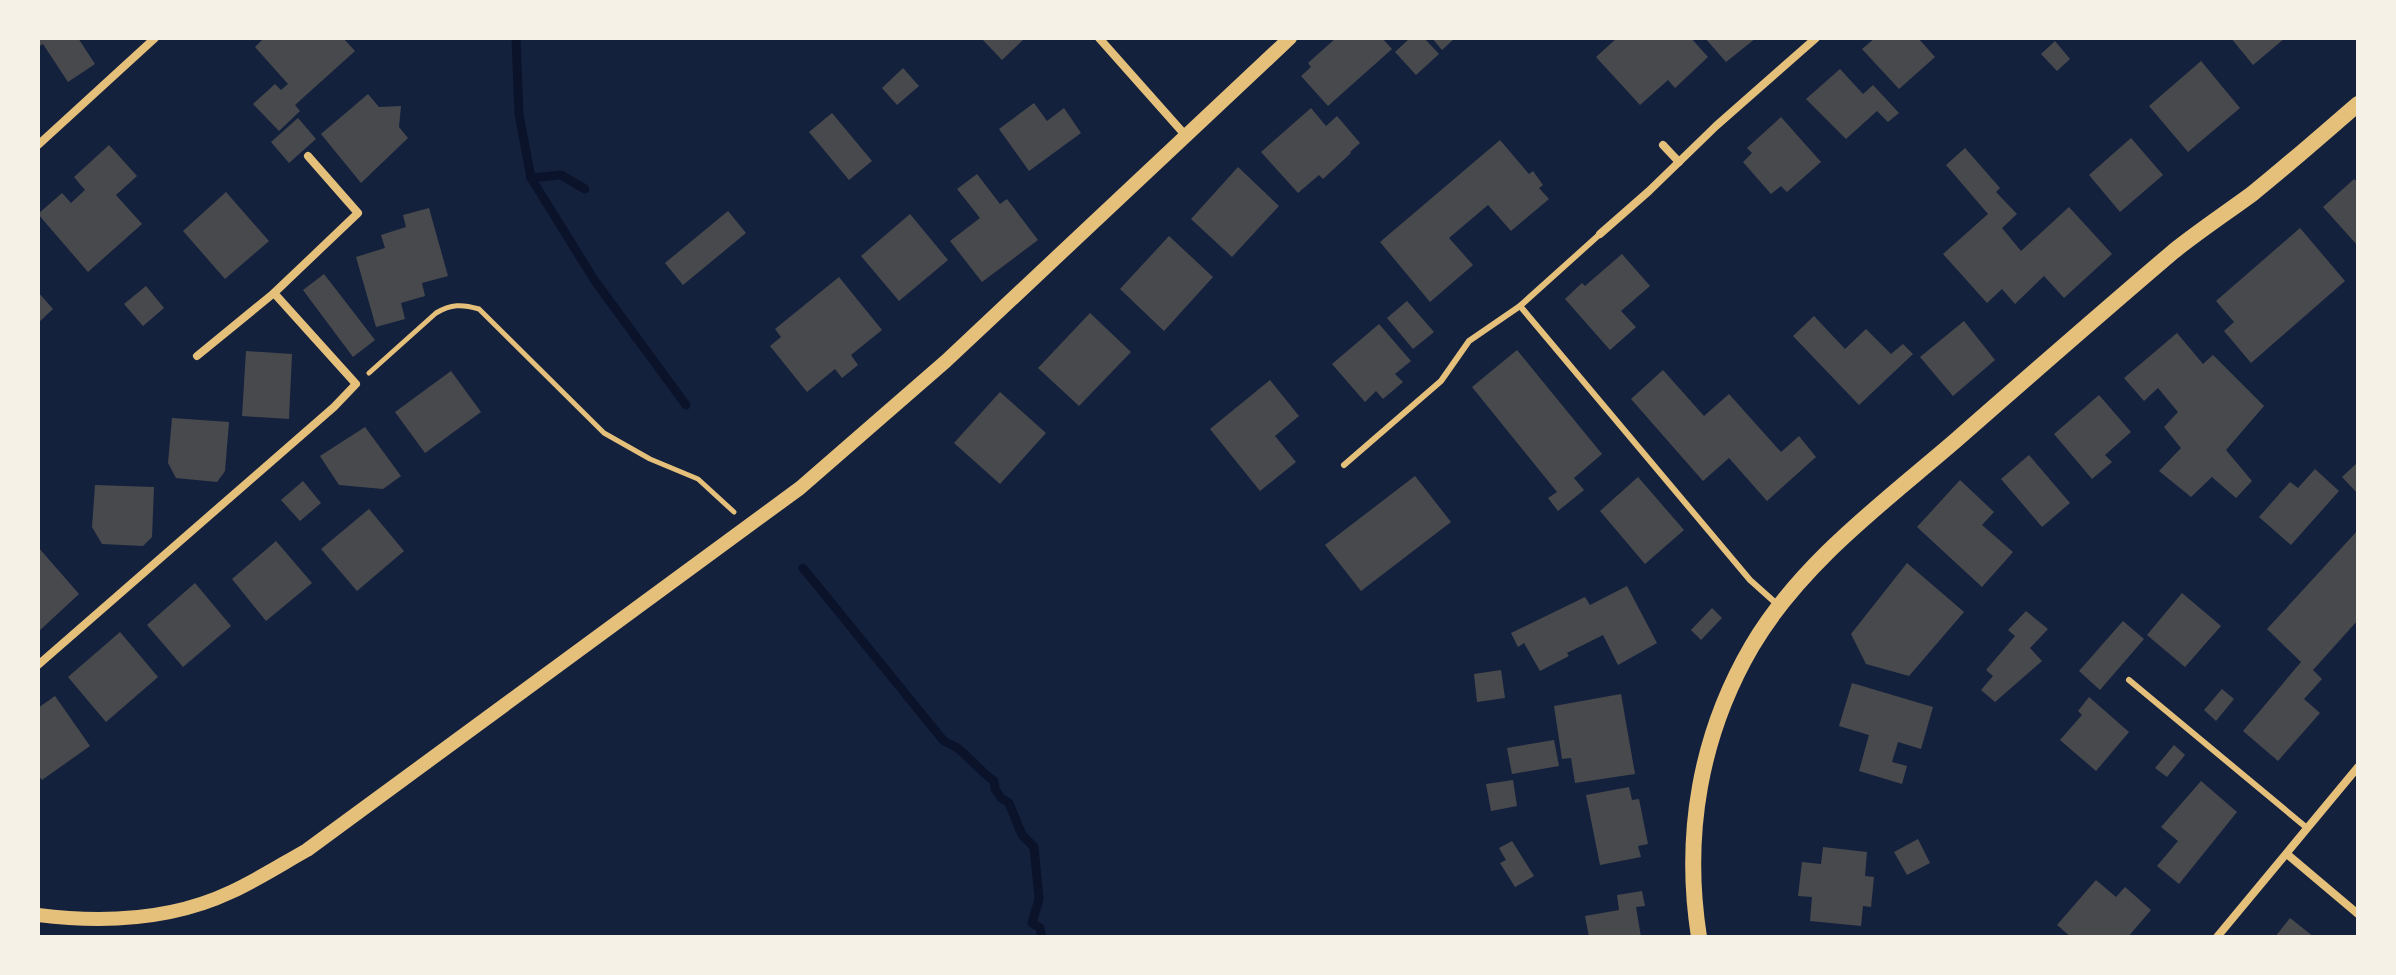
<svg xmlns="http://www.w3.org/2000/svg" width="2396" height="975" font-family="Jost,sans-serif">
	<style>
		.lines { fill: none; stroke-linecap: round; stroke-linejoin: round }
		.stream { stroke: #0b132b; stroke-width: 9 }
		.building { fill: #48494c }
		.path { stroke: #e5c07b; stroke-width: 5 }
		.service { stroke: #e5c07b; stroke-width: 6 }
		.minor { stroke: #e5c07b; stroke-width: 8 }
		.tertiary { stroke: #e5c07b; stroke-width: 14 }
		.secondary { stroke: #e5c07b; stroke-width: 16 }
	</style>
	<rect width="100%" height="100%" fill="#14213d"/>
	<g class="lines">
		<g class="stream">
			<path d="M516,38L519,114L531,178L595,281L686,405"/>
			<path d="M531,178L561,175L585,189"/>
			<path d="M803,568L943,740C949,745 955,745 960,750C972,760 981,772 994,781L995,789L1001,798L1009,803L1022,835L1034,847L1039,899L1032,923L1040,928L1042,937"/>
		</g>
	</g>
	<g class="building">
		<path d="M38,38H78L95,64L68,82L43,44L38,47Z"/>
		<path d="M264,38H343L355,51L295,105L300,111L279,131L253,104L275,84L281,90L288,84L255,47Z"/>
		<path d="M981,38H1025L1002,60Z"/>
		<path d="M1336,38H1382L1392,49L1328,106L1301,76L1311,67L1308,63Z"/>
		<path d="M1410,38H1424L1439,54L1416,75L1395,52Z"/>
		<path d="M1432,38H1455L1442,50Z"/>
		<path d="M1617,38H1691L1708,57L1675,88L1668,80L1640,105L1596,57Z"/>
		<path d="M1705,38H1756L1726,62Z"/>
		<path d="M1875,38H1918L1935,57L1899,89L1862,49Z"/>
		<path d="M2231,38H2285L2253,65Z"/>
		<path d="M2055,41L2070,59L2057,71L2041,54Z"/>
		<path d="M2201,61L2240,108L2188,152L2149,106Z"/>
		<path d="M903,68L919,86L897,105L882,88Z"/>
		<path d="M1840,69L1863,94L1873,85L1899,113L1888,122L1877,111L1846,139L1806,99Z"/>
		<path d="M368,94L379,107L401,106L399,127L408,138L361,183L321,134Z"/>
		<path d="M1034,103L1047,121L1064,108L1081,133L1029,171L999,129Z"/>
		<path d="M1311,108L1326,126L1337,116L1360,143L1350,152L1351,153L1323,179L1319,175L1298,193L1261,152Z"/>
		<path d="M832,113L872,161L849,180L809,132Z"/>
		<path d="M1781,117L1821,162L1787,192L1781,186L1771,194L1743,162L1752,153L1747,148Z"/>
		<path d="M298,118L316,139L289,163L271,142Z"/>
		<path d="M2131,138L2163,175L2120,212L2089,175Z"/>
		<path d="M1500,140L1529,174L1533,171L1543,185L1539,188L1549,199L1511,231L1488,205L1449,238L1473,265L1430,302L1380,242Z"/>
		<path d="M109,145L137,176L116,195L142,224L88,272L38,214L62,193L71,203L85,190L74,177Z"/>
		<path d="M1965,148L2000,188L1996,192L2017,214L2002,228L2021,251L2069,207L2112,254L2064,298L2044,276L2015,304L2002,289L1987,303L1943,254L1988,214L1946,165Z"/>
		<path d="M1238,167L1279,206L1232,257L1191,219Z"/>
		<path d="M977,174L1000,204L1007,199L1038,240L982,282L950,241L980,218L957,189Z"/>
		<path d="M2354,179L2358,183V246L2323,207Z"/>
		<path d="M226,192L269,241L225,279L183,231Z"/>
		<path d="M429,208L448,276L422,283L425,296L401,303L405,319L376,327L356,257L385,248L381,235L406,227L403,215Z"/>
		<path d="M728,211L746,233L683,285L665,263Z"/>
		<path d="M910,214L948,260L899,301L861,256Z"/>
		<path d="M2300,228L2345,281L2251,363L2224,331L2234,322L2216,301Z"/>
		<path d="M1169,236L1213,277L1164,331L1120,289Z"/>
		<path d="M1622,254L1650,286L1621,311L1636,327L1610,350L1565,299L1582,283L1585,286Z"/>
		<path d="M324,274L375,340L353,357L303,290Z"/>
		<path d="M839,277L882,330L851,355L858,365L842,378L835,369L807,392L770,346L781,337L775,329Z"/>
		<path d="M146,286L164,308L143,326L124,304Z"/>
		<path d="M38,292L53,309L38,323Z"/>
		<path d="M1407,301L1434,332L1413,349L1387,318Z"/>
		<path d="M1090,313L1131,352L1079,406L1038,368Z"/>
		<path d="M1814,316L1845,349L1866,329L1891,354L1903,344L1913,354L1859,405L1793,336Z"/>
		<path d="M1964,321L1995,360L1953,396L1920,357Z"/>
		<path d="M1379,324L1411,361L1395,374L1403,382L1383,399L1376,391L1365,402L1332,364Z"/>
		<path d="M2177,333L2203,364L2213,355L2264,406L2226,450L2252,481L2236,498L2212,477L2191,497L2159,471L2181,448L2164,427L2178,412L2158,388L2144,401L2124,378Z"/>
		<path d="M1517,350L1602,454L1574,478L1584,490L1558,511L1548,498L1557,492L1472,387Z"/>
		<path d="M246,351L292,354L289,419L242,416Z"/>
		<path d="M1663,370L1704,416L1729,394L1781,452L1799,436L1816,457L1767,501L1729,458L1703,481L1631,399Z"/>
		<path d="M451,371L481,412L425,453L395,412Z"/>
		<path d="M1270,380L1299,416L1275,436L1296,462L1260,491L1210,429Z"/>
		<path d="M1000,392L1046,433L1000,484L954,443Z"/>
		<path d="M2099,395L2131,432L2105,455L2112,462L2092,479L2054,434Z"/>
		<path d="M172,418L229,422L225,471L217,482L176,478L168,463Z"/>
		<path d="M365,427L401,476L383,489L339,485L320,456Z"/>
		<path d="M2029,455L2070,503L2042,527L2001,479Z"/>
		<path d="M2358,462V494L2342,477Z"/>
		<path d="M2315,469L2339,491L2291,545L2259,517L2290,482L2298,488Z"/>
		<path d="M1415,476L1451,522L1361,591L1325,545Z"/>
		<path d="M1638,477L1684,530L1645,564L1600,511Z"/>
		<path d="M1960,480L1994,512L1982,525L2013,552L1982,587L1917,527Z"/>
		<path d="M303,481L321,503L300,521L281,500Z"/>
		<path d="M95,485L154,487L152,537L143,546L102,544L92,527Z"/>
		<path d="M369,509L404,551L357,591L321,549Z"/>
		<path d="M2358,530V620L2313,670L2322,679L2304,699L2320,713L2278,761L2243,731L2301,662L2267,629Z"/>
		<path d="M276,541L312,583L266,621L232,579Z"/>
		<path d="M38,547L79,594L38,632Z"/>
		<path d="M1907,563L1964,612L1909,676L1866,664L1851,634Z"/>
		<path d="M195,583L231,626L183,667L147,625Z"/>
		<path d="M1627,586L1657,643L1618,665L1603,635L1567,653L1569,656L1540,671L1524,643L1518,647L1511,633L1585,597L1590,605Z"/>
		<path d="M2182,593L2221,626L2185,667L2147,635Z"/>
		<path d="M1712,608L1722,618L1701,640L1691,630Z"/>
		<path d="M2026,611L2048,629L2030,648L2042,661L1995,702L1981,690L1993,676L1986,670L2015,636L2008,630Z"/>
		<path d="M2123,621L2144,639L2100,690L2079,671Z"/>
		<path d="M120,632L158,677L106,722L68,677Z"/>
		<path d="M1501,670L1505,698L1477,702L1474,674Z"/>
		<path d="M1852,683L1933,707L1921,749L1898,742L1892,762L1907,766L1902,784L1859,771L1869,735L1839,726Z"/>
		<path d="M2222,689L2234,699L2216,721L2204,710Z"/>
		<path d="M1621,694L1635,774L1575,783L1571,758L1562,759L1554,706Z"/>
		<path d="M55,696L90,746L42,780L38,775V708Z"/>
		<path d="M2089,697L2129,732L2096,771L2060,740L2082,715L2078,711Z"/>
		<path d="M1554,740L1559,766L1512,774L1507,748Z"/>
		<path d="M2174,745L2185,755L2167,777L2155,768Z"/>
		<path d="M1513,780L1517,806L1491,811L1486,784Z"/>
		<path d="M2201,781L2237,812L2179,884L2157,866L2178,841L2161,827Z"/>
		<path d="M1629,787L1632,800L1639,799L1648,844L1638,846L1641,857L1600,865L1586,795Z"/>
		<path d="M1918,839L1930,863L1907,875L1894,852Z"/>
		<path d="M1512,841L1534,876L1515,887L1500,863L1506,860L1499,848Z"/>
		<path d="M1823,847L1867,852L1865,876L1874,877L1871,907L1863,906L1861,926L1810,921L1812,897L1798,896L1802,862L1821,864Z"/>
		<path d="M2096,880L2116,897L2125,887L2151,910L2128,937H2071L2057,925Z"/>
		<path d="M1642,891L1645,906L1636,907L1641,937H1589L1585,916L1619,910L1617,895Z"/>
		<path d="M2290,918L2314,937H2275Z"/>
	</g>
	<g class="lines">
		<path class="path" d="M369,373L436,313C451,304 462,304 479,309L604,433L650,459L698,479L734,512"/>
		<g class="service">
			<path d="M1520,306L1750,580L1779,606"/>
			<path d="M1344,465L1441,381L1469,341L1520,306L1600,234"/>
			<path d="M2129,680L2307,828"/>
		</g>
		<g class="minor">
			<path d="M1099,38L1186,136"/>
			<path d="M38,145L155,38"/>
			<path d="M1663,145L1679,162"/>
			<path d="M1600,234L1649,191L1716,126L1816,38"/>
			<path d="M197,356L274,293"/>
			<path d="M38,665L334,407L356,384L274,293L358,213L308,156"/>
			<path d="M2287,854L2358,914"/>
			<path d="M2217,937L2358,767"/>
		</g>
		<path class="tertiary" d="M38,915C102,923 172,920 231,892C257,880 282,864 307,850L800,488L946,361L1290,38"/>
		<path class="secondary" d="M1699,937C1683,835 1700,735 1752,646C1801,563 1883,503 1955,441C2028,377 2100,314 2174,251C2199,231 2226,213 2252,194C2288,165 2323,134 2358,104"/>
	</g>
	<rect width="2396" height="975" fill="none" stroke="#f6f1e7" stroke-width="80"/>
</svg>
